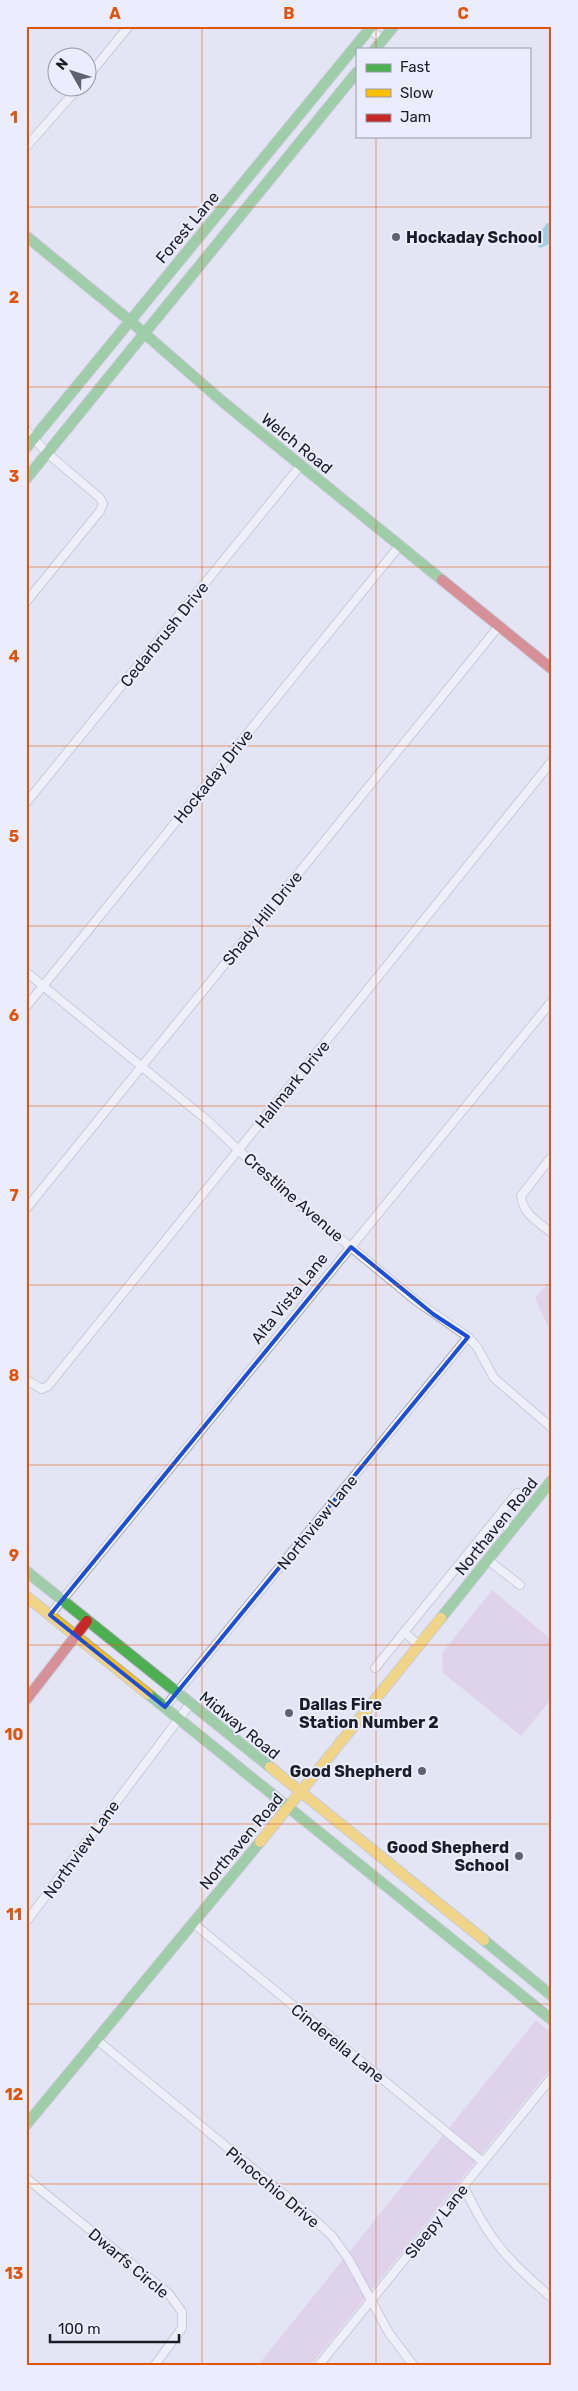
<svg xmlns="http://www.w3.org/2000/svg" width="578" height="2391" font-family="Rubik,sans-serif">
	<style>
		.green { fill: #d9bce1 }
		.water { fill: #51afd7 }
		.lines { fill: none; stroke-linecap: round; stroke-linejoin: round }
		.street-casing { stroke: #a8aab5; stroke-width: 10 }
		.fast-casing { stroke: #a8aab5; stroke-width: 12 }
		.slow-casing { stroke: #a8aab5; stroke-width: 12 }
		.jam-casing { stroke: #a8aab5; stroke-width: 12 }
		.street { stroke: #fbfbfd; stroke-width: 8 }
		.fast { stroke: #4caf50; stroke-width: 10 }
		.slow { stroke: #ffc107; stroke-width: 10 }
		.jam { stroke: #c62828; stroke-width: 10 }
		.marked { fill: none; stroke: #1d4ed8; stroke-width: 4; stroke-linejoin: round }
		.grid { fill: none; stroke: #de560d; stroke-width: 1; stroke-opacity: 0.55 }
		.poi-dot { fill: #60626e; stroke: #ebedff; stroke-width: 2 }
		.labels { text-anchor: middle; stroke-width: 4; stroke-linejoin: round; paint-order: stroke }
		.street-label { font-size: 16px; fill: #1a1c26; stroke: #ebedff }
		.poi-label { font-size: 16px; font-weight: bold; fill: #1a1c26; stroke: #ebedff; text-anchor: start }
		.neatline { fill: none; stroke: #de560d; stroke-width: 2 }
		.grid-label { font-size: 16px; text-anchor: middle; font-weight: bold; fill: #de560d }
	</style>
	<rect width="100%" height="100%" fill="#e3e5f4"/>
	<g class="green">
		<path d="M552,1278V1335L535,1298Z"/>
		<path d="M492,1590L552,1640V1698L521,1736L443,1673L442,1653Z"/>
		<path d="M536,2020L552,2033V2067L311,2365H258Z"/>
	</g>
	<path class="water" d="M547,223L552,224V243L540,248L537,244L539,234Z"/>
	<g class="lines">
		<defs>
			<g id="street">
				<path d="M367,27L383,40"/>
				<path d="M88,76L129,26"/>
				<path d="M26,147L78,88"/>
				<path d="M26,430L47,453L100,498L103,504L100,511L26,602"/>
				<path d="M26,803L301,465"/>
				<path d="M26,972L207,1120L273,1183L415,1300L468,1337L477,1347L494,1378L552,1428"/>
				<path d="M26,1007L400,545"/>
				<path d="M552,1156L521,1196C523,1214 538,1222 552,1233"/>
				<path d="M26,1209L499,626"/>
				<path d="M26,1380L42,1389L48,1386L552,761"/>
				<path d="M497,1518L511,1531"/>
				<path d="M488,1560L520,1585"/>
				<path d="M50,1615L552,1001"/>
				<path d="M404,1632L419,1645"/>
				<path d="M375,1668L517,1493"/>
				<path d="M165,1707L468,1337"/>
				<path d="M26,1922L190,1704"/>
				<path d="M193,1923L483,2162"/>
				<path d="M97,2040L308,2214L332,2236L348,2258L389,2333L413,2365"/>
				<path d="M26,2178L169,2294L182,2312V2328L155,2365"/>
				<path d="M464,2187C489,2240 507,2260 552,2298"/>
				<path d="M319,2365L552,2077"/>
			</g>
			<g id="fast">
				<path d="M375,49L394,26"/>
				<path d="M26,236L129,320L223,402L442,580"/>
				<path d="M26,448L372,26"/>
				<path d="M26,479L357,72"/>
				<path d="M26,1571L270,1767"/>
				<path d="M441,1618L552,1480"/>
				<path d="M148,1694L552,2020"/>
				<path d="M484,1940L552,1996"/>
				<path d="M26,2125L260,1842"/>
			</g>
			<g id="slow">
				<path d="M26,1596L148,1694"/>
				<path d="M270,1767L484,1940"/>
				<path d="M260,1842L441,1618"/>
			</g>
			<g id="jam">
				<path d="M442,580L552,669"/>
				<path d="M26,1700L87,1621"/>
			</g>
		</defs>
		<use href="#street" class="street-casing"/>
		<use href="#fast" class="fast-casing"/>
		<use href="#slow" class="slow-casing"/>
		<use href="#jam" class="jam-casing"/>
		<use href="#street" class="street"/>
		<use href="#fast" class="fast"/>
		<use href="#slow" class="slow"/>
		<use href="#jam" class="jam"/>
	</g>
	<path d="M0 0H578V2391H0ZM351,1247L433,1314L468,1337L165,1707L50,1615Z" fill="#e3e5f4" fill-opacity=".55" fill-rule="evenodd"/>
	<path class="marked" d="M351,1247L433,1314L468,1337L165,1707L50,1615Z"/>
	<path class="grid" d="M202,26V2365M376,26V49M376,136V2365M26,207H552M26,387H552M26,567H552M26,746H552M26,926H552M26,1106H552M26,1285H552M26,1465H552M26,1645H552M26,1824H552M26,2004H552M26,2184H552"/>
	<g class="poi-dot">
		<circle cx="396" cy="237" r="5"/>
		<circle cx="289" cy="1713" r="5"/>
		<circle cx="422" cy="1771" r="5"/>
		<circle cx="519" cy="1856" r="5"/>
	</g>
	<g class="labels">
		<g class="street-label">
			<text transform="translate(187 227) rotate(-50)" y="6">Forest Lane</text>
			<text transform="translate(297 443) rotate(39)" y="6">Welch Road</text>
			<text transform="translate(164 634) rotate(-51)" y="6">Cedarbrush Drive</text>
			<text transform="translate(213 776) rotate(-51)" y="6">Hockaday Drive</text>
			<text transform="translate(262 918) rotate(-51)" y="6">Shady Hill Drive</text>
			<text transform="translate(292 1084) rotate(-51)" y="6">Hallmark Drive</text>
			<text transform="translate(294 1197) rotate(41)" y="6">Crestline Avenue</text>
			<text transform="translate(289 1298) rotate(-51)" y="6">Alta Vista Lane</text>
			<text transform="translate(317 1522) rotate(-51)" y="6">Northview Lane</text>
			<text transform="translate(496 1526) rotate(-51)" y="6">Northaven Road</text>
			<text transform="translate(240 1725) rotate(39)" y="6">Midway Road</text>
			<text transform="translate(241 1841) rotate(-50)" y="6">Northaven Road</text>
			<text transform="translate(81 1849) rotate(-54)" y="6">Northview Lane</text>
			<text transform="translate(338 2043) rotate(39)" y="6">Cinderella Lane</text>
			<text transform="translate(273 2187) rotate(40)" y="6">Pinocchio Drive</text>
			<text transform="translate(436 2221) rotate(-51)" y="6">Sleepy Lane</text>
			<text transform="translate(129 2263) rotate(40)" y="6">Dwarfs Circle</text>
		</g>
		<g class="poi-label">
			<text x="406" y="243">Hockaday School</text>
			<text x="299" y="1710">Dallas Fire<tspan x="299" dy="18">Station Number 2</tspan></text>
			<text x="412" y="1777" text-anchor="end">Good Shepherd</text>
			<text x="509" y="1853" text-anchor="end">Good Shepherd<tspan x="509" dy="18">School</tspan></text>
		</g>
	</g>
	<rect width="578" height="2391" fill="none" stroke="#ebedff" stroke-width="55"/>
	<rect x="356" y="48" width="175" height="90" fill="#ebedff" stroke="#9799a8"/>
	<rect x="366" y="64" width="25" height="8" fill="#4caf50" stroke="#9799a8"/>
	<text x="400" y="72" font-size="15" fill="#1a1c26">Fast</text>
	<rect x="366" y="89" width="25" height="8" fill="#ffc107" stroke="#9799a8"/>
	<text x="400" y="98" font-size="15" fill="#1a1c26">Slow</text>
	<rect x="366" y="114" width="25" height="8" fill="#c62828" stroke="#9799a8"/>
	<text x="400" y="122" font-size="15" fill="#1a1c26">Jam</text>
	<g transform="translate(72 72) rotate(309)"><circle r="24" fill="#ebedff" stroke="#9799a8"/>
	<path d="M0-4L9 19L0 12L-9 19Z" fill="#60626e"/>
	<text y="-8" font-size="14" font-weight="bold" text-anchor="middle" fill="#1a1c26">N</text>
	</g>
	<path d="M50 2334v8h129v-8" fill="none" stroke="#1a1c26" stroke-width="2.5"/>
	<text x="58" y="2334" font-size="15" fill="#1a1c26" stroke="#ebedff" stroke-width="4" paint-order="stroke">100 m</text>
	<rect x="28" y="28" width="522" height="2336" class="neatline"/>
	<g class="grid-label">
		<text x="115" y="19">A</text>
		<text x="289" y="19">B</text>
		<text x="463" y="19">C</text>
		<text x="14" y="123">1</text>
		<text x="14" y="303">2</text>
		<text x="14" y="482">3</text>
		<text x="14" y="662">4</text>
		<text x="14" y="842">5</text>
		<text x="14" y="1021">6</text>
		<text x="14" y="1201">7</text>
		<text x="14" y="1381">8</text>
		<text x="14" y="1561">9</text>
		<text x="14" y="1740">10</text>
		<text x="14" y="1920">11</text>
		<text x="14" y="2100">12</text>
		<text x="14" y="2279">13</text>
	</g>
</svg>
